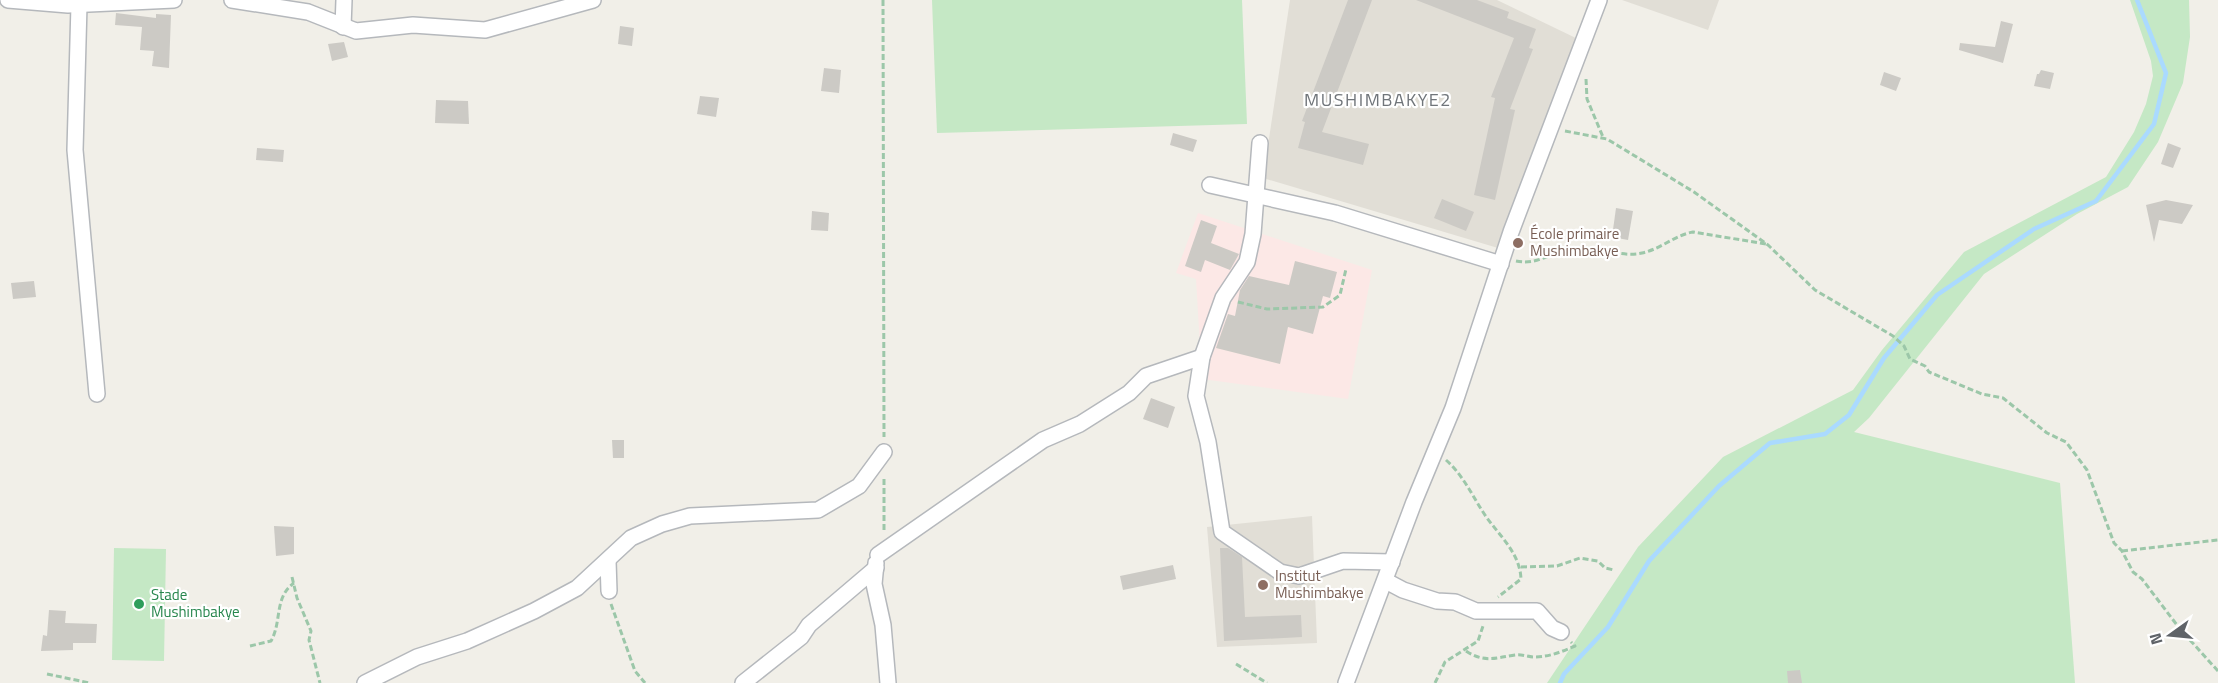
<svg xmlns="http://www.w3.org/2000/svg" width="2218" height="683" font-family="'Titillium Web',sans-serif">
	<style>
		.education { fill: #e1ded6 }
		.medical { fill: #fce8e6 }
		.green { fill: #c5e8c5 }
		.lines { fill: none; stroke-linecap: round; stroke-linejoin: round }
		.stream { stroke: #aadaff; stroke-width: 4.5 }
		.building { fill: #cccac5 }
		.street-casing { stroke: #b5b8bc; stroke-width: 18 }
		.path { stroke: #9cc7a9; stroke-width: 3; stroke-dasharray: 6 3; stroke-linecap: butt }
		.street { stroke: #fff; stroke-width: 15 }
		.education-dot { fill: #8d6e63; stroke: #fff; stroke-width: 2 }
		.leisure-dot { fill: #2e9e5b; stroke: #fff; stroke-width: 2 }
		.labels { text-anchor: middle; stroke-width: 4.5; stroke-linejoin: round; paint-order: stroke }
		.education-label { font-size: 15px; fill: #785e54; stroke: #fff; text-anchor: start }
		.leisure-label { font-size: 15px; fill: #27864d; stroke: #fff; text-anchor: start }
		.quarter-label { font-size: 18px; letter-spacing: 1.5px; fill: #70757a; stroke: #fff }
	</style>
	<rect width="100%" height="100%" fill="#f1efe8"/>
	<g class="education">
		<path d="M1290,0H1497L1582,41L1498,248L1263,178Z"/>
		<path d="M1622,0H1719L1708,30Z"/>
		<path d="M1312,516L1317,643L1217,647L1207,527Z"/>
	</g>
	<path class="medical" d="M1198,213L1372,270L1348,399L1202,379L1196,279L1176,273Z"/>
	<g class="green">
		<path d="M932,0H1242L1247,124L937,133Z"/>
		<path d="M2130,0H2189L2190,37L2183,83L2158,142L2128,187L2077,214L1984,274L1869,418L1854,432L2060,483L2075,683H1547L1638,547L1723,457L1853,390L1882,350L1964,252L2106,177L2134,132L2146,104L2153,76L2151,61Z"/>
		<path d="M114,548L166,549L164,661L112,660Z"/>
	</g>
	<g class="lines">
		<path class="stream" d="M1560,683L1564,674L1608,627L1649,561L1719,486L1770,443L1825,434L1849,415L1884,358L1937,295L2034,229L2096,201L2154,124L2166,73L2137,0"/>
	</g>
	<g class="building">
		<path d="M1348,0H1372L1322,132L1369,144L1363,165L1298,148L1305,122L1302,121Z"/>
		<path d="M1416,0H1477L1509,12L1507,18L1536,29L1529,48L1533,49L1510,109L1515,110L1495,200L1474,195L1495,98L1491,97L1514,38Z"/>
		<path d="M116,13L156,18V14L171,15L169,68L152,66L154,51L140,50L142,27L115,25Z"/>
		<path d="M2001,21L2013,24L2003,63L1959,50L1960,43L1995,47Z"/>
		<path d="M620,26L634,28L632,46L618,44Z"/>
		<path d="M344,42L348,57L332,61L328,44Z"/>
		<path d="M824,68L841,70L839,93L821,91Z"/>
		<path d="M2041,70L2054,73L2050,89L2034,86L2037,74H2039Z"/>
		<path d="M1884,72L1901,78L1896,91L1880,85Z"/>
		<path d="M700,96L719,98L716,117L697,114Z"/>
		<path d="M436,100L468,101L469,124L435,123Z"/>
		<path d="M1173,133L1197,140L1193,152L1170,145Z"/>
		<path d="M2168,143L2181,148L2173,168L2161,164Z"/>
		<path d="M257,148L284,150L283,162L256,160Z"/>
		<path d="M1442,199L1474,212L1466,231L1434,218Z"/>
		<path d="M2166,200L2193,205L2182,224L2159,220L2154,242L2146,205Z"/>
		<path d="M1616,208L1633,211L1628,240L1612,237Z"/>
		<path d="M812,211L829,213L828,231L811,230Z"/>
		<path d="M1201,220L1217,226L1211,243L1239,254L1230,270L1205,260L1201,272L1185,266Z"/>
		<path d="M1295,261L1337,272L1330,298L1323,296L1313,334L1288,327L1280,364L1216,348L1228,314L1235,316L1240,290L1249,276L1289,285Z"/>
		<path d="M34,281L36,297L13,299L11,283Z"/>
		<path d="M1151,398L1175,407L1168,428L1143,419Z"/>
		<path d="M612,440H624V458H613Z"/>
		<path d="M274,526L294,527V554L276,556Z"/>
		<path d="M1220,548H1228L1242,557L1245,617L1301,615L1302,637L1224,641Z"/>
		<path d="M1173,565L1176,579L1123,590L1120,576Z"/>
		<path d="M49,610L66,611L65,623L97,624L96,643H73V650L41,651L43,635L47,636Z"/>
		<path d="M1800,670L1802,683H1788L1787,671Z"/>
	</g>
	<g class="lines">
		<defs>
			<g id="street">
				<path d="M8,0L68,5L174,0"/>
				<path d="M232,0L308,12L356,31L413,25L485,30L593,0"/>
				<path d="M79,5L75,150L97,394"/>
				<path d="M343,27L344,0"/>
				<path d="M1260,143L1253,234L1247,262L1223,298L1202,357L1196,396L1208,442L1222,532L1280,572L1299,576L1343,561L1392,562"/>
				<path d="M1210,185L1335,213L1501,264"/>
				<path d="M878,555L1043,440L1080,424L1129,393L1146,376L1202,357"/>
				<path d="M608,561L609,591"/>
				<path d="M876,563L874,584L883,625L888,683"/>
				<path d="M1386,581L1403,590L1437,601L1455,602L1476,611H1537L1552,628L1561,632"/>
				<path d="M365,683L417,657L467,641L534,611L577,588L631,538L662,524L690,516L818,510L859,486L884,452"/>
				<path d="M743,683L801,637L809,625L876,568"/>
				<path d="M1346,683L1414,502L1453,408L1511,232L1599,0"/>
			</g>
		</defs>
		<use href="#street" class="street-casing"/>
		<g class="path">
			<path d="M883,0L884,437"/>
			<path d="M1586,79L1587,99L1603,137"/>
			<path d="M1565,131L1607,139L1694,192L1768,245L1815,290L1893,336L1904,346L1910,359L1925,366L1929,372L1982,394L2003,398L2047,433L2066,442L2087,470L2114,543L2122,551L2133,572L2142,579L2180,629L2218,671"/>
			<path d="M1516,261C1541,266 1553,249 1577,248C1598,246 1621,258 1642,253C1661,249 1675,235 1693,232L1766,244"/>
			<path d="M1238,302L1267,309L1323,307L1340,295L1346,269"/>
			<path d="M1446,460C1465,477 1473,498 1487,518C1501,537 1520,554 1521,579L1498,597"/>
			<path d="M884,479V533"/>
			<path d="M2122,551L2218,540"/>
			<path d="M1521,567L1557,566L1580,558L1598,561L1605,568L1614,570"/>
			<path d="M292,577L297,598L311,631L309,640L320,683"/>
			<path d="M611,604L635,671L645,683"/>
			<path d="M250,646L271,641C282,622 274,597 294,583"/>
			<path d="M1466,651C1484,663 1495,658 1515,655C1522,654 1528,657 1534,657C1549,657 1561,652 1575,646L1571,642"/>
			<path d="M1236,664L1267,683"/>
			<path d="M47,674L90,683"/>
			<path d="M1435,683L1445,662L1478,641L1483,626"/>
		</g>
		<use href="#street" class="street"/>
	</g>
	<g class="education-dot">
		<circle cx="1518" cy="243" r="6"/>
		<circle cx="1263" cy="585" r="6"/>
	</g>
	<circle class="leisure-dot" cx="139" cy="604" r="6"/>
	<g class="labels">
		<g class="education-label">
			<text x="1530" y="239">École primaire<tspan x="1530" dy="17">Mushimbakye</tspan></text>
			<text x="1275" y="581">Institut<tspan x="1275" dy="17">Mushimbakye</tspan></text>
		</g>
		<g class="leisure-label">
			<text x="151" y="600">Stade<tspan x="151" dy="17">Mushimbakye</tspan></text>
		</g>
		<g class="quarter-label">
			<text x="1378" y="106">MUSHIMBAKYE2</text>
		</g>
	</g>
	<g transform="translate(2170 635) rotate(255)" stroke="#ffffff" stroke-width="4.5" paint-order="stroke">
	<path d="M0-4.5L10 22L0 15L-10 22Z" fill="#5f6368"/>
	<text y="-9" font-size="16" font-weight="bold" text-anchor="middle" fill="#5f6368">N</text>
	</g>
</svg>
